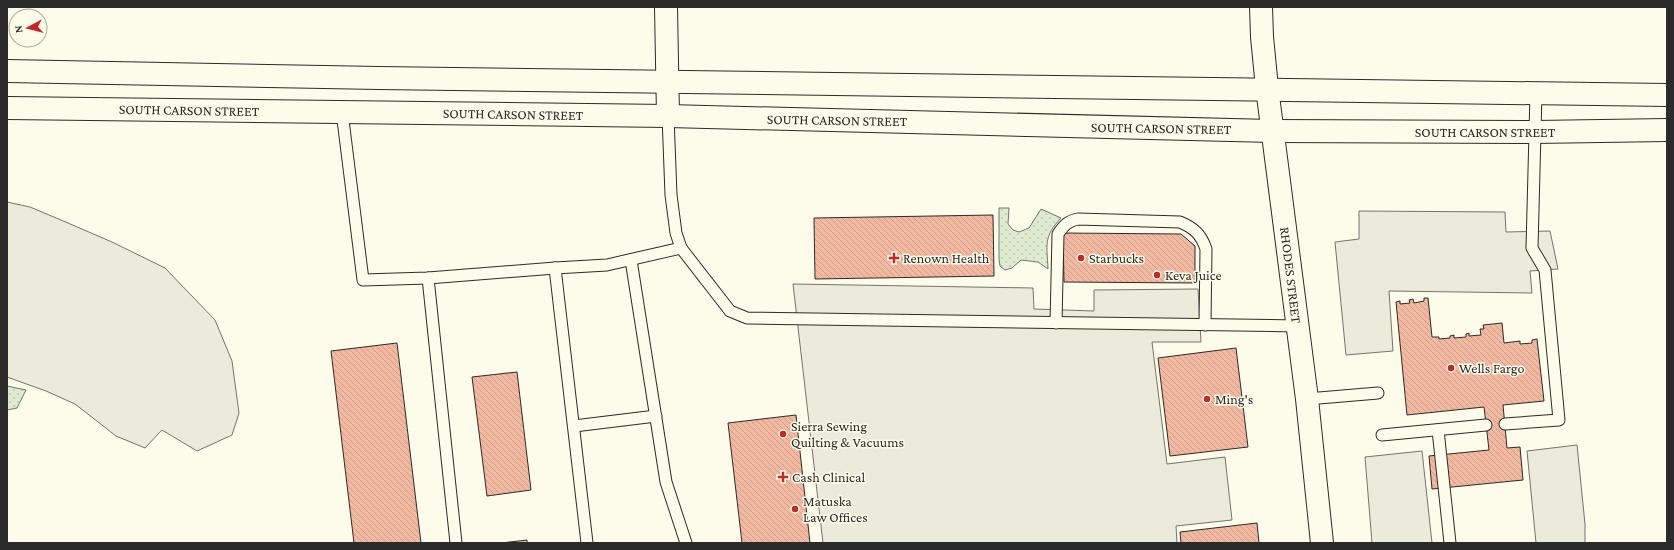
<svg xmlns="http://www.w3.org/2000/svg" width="1674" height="550" font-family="'Crimson Pro',serif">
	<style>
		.grass { fill: url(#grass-dots); stroke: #74746e }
		.parking { fill: #eceadb; stroke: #74746e }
		.building { fill: url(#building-back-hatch); stroke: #2b2b2b }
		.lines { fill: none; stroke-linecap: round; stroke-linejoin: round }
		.service-casing { stroke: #2b2b2b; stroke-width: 13 }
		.minor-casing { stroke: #2b2b2b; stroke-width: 24 }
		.tertiary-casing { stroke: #2b2b2b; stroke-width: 24 }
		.primary-casing { stroke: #2b2b2b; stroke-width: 24 }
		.service { stroke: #fdfbea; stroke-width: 11 }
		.minor { stroke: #fdfbea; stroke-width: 22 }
		.tertiary { stroke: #fdfbea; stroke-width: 22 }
		.primary { stroke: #fdfbea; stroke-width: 22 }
		.poi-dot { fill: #c62828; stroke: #fdfbea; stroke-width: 1.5 }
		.labels { text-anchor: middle; stroke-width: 3; stroke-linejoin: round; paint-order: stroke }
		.street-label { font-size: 14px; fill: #2b2b2b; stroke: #fdfbea }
		.poi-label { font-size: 14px; fill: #2b2b2b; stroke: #fdfbea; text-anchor: start }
	</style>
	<defs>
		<pattern id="grass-dots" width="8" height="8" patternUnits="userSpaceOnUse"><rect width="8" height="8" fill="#deebd1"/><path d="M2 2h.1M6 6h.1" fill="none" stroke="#bfcab4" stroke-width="1.8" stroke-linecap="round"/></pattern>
		<pattern id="building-back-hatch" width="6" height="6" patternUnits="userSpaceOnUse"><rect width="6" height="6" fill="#f2b8a0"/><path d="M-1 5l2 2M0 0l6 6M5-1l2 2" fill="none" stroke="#d09e8a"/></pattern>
	</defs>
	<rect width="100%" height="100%" fill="#fdfbea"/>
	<g class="grass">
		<path d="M999,208H1009L1008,224L1013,230L1019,232L1029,228L1041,209L1061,218C1043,237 1047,245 1048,269L1038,262L1021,260L1012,268L1005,270L1000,266L999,259Z"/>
		<path d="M7,386L26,390L17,408L7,410Z"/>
	</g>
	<g class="parking">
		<path d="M7,202L30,207L61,220L112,242L165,268L215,320L232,361L239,413L232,435L197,451L162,430L145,448L116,436L75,404L46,391L7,377Z"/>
		<path d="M1359,211L1505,212L1506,232L1550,231L1558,269L1530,271L1532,293L1389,291L1393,351L1346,355L1335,242L1359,239Z"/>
		<path d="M793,284L1033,288L1034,309L1094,311V290L1198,289L1201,342H1152L1167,464L1225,457L1232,520L1176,526L1177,543H823Z"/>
		<path d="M1577,445L1585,524V543H1536L1527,451Z"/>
		<path d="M1422,451L1432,543H1372L1365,457Z"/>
	</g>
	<g class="building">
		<path d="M993,215L994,276L815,279L814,218Z"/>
		<path d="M1063,233L1181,234L1195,246V283L1064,282Z"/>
		<path d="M1424,298H1428L1432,337H1439V339L1450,338V336L1454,335V338L1466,337V334L1469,333V336L1481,335L1480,329H1484L1483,325L1502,323L1504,343L1520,341V344L1532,343V340L1537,339L1544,401L1503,405L1507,448L1520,447L1523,480L1432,489L1429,456L1489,450L1484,407L1407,415L1396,302L1400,301V304L1410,303L1409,300L1413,299L1414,303L1424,301Z"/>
		<path d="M397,343L421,543H354L331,351Z"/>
		<path d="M1236,348L1248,447L1170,456L1158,358Z"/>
		<path d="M517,372L531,490L487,496L472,377Z"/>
		<path d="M796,415L810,543H742L728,423Z"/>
		<path d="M1257,523L1259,543H1181L1180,532Z"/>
		<path d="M527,540V543H501Z"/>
	</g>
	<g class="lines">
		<defs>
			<g id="service">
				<path d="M342,112L363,280L428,278L555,268L607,265L681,248"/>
				<path d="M668,116L671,195L676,233L681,248L730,311L747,318L1298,326"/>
				<path d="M631,260L666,482L686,543"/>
				<path d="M555,268L587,543"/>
				<path d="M428,278L456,543"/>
				<path d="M1056,323L1058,234C1064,225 1068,221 1078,219L1180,222C1194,228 1201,234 1206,249L1205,325"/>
				<path d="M1307,399L1378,393"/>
				<path d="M1505,424L1559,420L1545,270L1532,248L1536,93"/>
				<path d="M574,426L656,416"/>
				<path d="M1438,430L1450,543"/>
				<path d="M1382,435L1486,425"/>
			</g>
			<path id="minor" d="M1261,7L1262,37L1267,88L1307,399L1322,543"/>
			<path id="tertiary" d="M666,7L668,116"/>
			<g id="primary">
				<path d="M7,71L379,78L1667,95"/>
				<path d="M7,108L668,116L1273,131L1535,132L1667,130"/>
			</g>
		</defs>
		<use href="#service" class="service-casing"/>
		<use href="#minor" class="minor-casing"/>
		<use href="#tertiary" class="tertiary-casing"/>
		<use href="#primary" class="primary-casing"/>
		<use href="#service" class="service"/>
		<use href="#minor" class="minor"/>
		<use href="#tertiary" class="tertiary"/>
		<use href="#primary" class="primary"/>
	</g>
	<g class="poi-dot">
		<path d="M892 252h4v4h4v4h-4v4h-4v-4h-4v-4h4z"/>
		<circle cx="1081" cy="258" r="4"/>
		<circle cx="1157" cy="275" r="4"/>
		<circle cx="1451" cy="368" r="4"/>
		<circle cx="1207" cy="399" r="4"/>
		<circle cx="783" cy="434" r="4"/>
		<path d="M781 471h4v4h4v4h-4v4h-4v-4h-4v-4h4z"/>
		<circle cx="795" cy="509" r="4"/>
	</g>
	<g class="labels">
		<g class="street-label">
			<text transform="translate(189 110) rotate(1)" y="5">SOUTH CARSON STREET</text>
			<text transform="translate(513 114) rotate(1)" y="5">SOUTH CARSON STREET</text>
			<text transform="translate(837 120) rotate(1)" y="5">SOUTH CARSON STREET</text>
			<text transform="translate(1161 128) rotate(1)" y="5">SOUTH CARSON STREET</text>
			<text x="1485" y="137">SOUTH CARSON STREET</text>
			<text transform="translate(1291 275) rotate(83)" y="5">RHODES STREET</text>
		</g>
		<g class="poi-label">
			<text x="903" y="263">Renown Health</text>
			<text x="1089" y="263">Starbucks</text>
			<text x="1165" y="280">Keva Juice</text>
			<text x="1459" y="373">Wells Fargo</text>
			<text x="1215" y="404">Ming's</text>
			<text x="791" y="431">Sierra Sewing<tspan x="791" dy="16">Quilting &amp; Vacuums</tspan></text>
			<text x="792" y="482">Cash Clinical</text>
			<text x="803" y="506">Matuska<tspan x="803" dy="16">Law Offices</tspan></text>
		</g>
	</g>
	<rect width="1674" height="550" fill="none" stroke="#2b2b2b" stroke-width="16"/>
	<g transform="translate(28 28) rotate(263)"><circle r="19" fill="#fdfbea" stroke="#a9a89e"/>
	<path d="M0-3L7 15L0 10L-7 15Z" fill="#c62828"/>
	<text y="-6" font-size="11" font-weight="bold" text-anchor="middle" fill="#2b2b2b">N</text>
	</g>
</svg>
